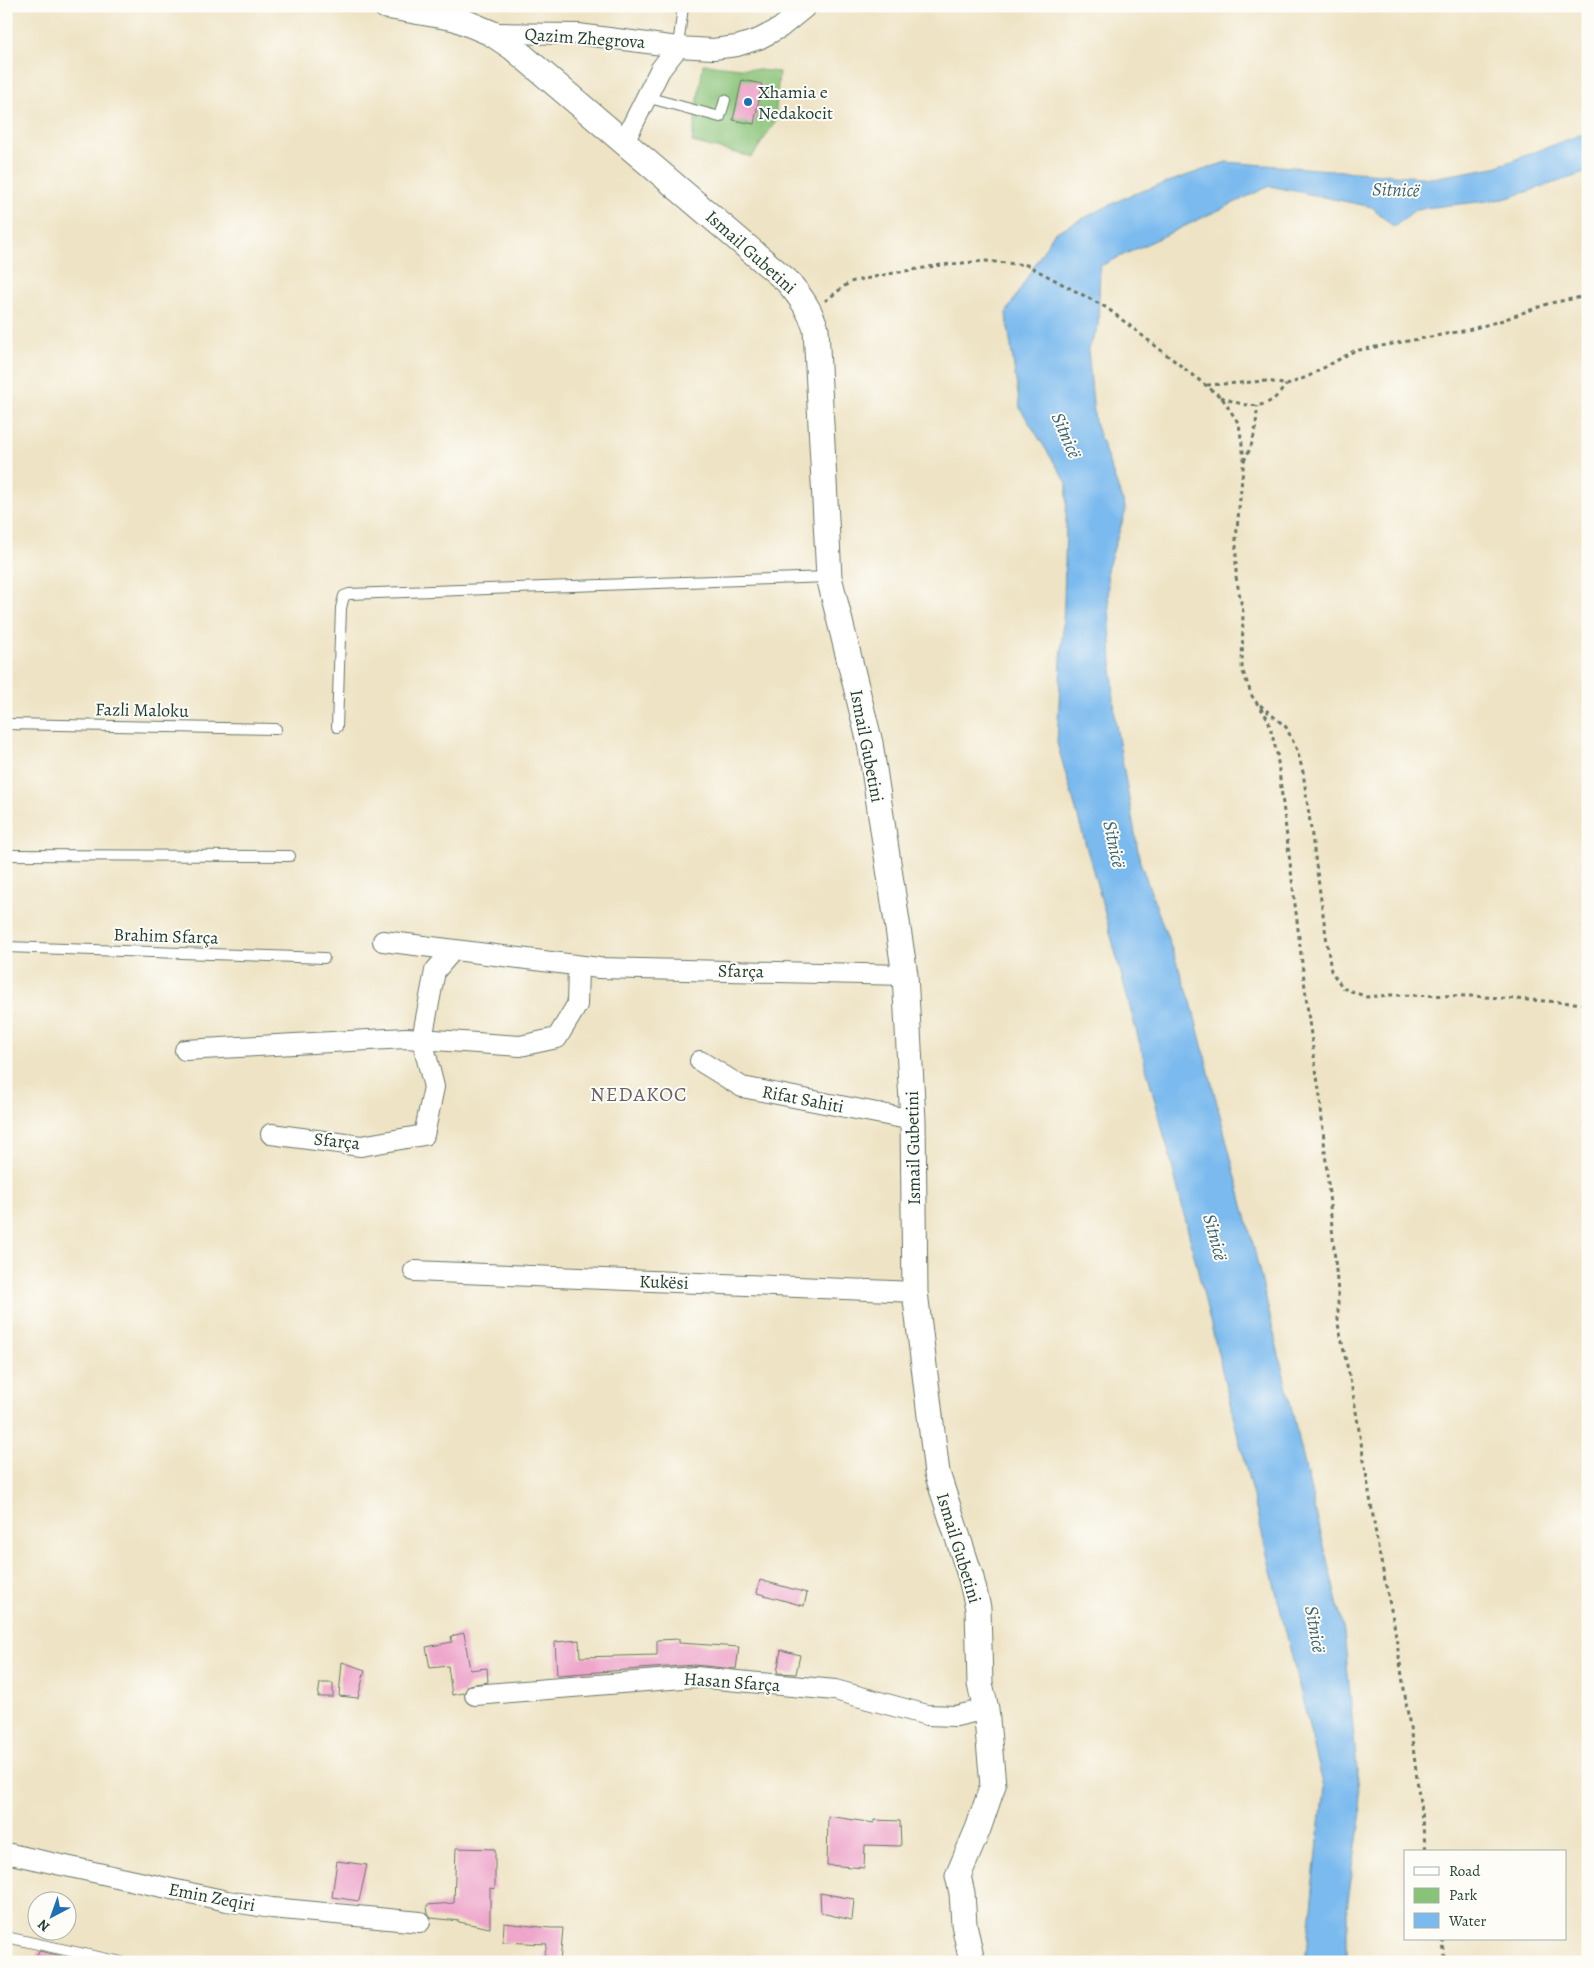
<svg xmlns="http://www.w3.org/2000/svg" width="1594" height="1968" font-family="Alegreya,serif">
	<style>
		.green { fill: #89c378; stroke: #548056 }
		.water { fill: #7abaee; stroke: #4c7c91 }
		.building { fill: #eea6cb }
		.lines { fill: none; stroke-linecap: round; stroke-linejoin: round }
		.service-casing { stroke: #677766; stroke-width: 12 }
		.minor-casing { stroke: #677766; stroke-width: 22 }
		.tertiary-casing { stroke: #677766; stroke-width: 27 }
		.path { stroke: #677766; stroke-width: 3; stroke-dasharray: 4 4; stroke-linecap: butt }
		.service { stroke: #fff; stroke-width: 10 }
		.minor { stroke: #fff; stroke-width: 20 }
		.tertiary { stroke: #fff; stroke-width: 25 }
		.poi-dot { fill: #1f6fb2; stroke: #fdfcf7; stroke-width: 2 }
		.labels { text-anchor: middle; stroke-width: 4; stroke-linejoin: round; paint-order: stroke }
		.street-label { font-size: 18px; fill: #1f3d34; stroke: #fdfcf7 }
		.poi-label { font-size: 18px; fill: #1f3d34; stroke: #fdfcf7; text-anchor: start }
		.water-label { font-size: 19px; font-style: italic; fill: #3a626c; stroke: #fdfcf7 }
		.quarter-label { font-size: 20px; letter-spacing: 1px; fill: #676269; stroke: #fdfcf7 }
	</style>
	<rect width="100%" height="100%" fill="#fdfcf7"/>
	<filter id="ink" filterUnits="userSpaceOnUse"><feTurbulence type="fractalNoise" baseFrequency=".02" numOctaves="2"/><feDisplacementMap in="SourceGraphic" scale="10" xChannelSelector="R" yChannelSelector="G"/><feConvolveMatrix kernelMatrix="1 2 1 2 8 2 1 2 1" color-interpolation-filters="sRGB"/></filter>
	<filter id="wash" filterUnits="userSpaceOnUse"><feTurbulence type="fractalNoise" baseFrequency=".0096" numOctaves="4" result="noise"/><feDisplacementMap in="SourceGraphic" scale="20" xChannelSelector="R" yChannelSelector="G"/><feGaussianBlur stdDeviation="1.12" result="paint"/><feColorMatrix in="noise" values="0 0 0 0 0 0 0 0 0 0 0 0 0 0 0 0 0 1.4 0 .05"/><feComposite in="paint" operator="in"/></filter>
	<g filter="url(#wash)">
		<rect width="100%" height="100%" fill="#eee3c4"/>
		<path class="green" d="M703,64L779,72L775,122L752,157L692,142Z"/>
		<path class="water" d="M1588,132V172L1504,199L1416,209L1394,227L1372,207L1270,186L1100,266L1098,326L1088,351L1095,423L1126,510L1107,570L1115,720L1140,862L1191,1002L1253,1244L1344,1632L1361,1812L1347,1908V1962H1305L1324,1788L1170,1157L1103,906L1057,743L1064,602L1067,483L1020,408L1006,313L1054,233L1128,196L1226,162L1433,178L1495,167Z"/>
		<g id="blocks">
			<g class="building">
				<path d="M742,80L762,84L754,124L733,120Z"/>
				<path d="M760,1580L807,1593L804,1606L757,1593Z"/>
				<path d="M464,1633L470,1670L487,1668L488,1682L469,1685L464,1693L452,1695L448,1666L430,1668L426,1647L452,1642L451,1636Z"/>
				<path d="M679,1639V1643L739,1647L736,1669L694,1665L557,1675L555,1642L579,1640L580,1657L657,1655V1640Z"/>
				<path d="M781,1650L800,1655L796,1674L777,1673Z"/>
				<path d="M342,1662L365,1670L358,1698L339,1696Z"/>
				<path d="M320,1683H333V1697H318Z"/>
				<path d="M828,1816L874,1823V1820L900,1821L901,1846L865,1845L864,1868L827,1865Z"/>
				<path d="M456,1848L495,1849V1889L490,1888V1928L459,1922V1921L431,1918L428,1914L427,1905L454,1903Z"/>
				<path d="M337,1861L367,1865L359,1901L332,1897Z"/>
				<path d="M820,1893L854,1899L852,1920L821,1913Z"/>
				<path d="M504,1923L550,1928H563L560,1962H543L547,1944L503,1942Z"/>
				<path d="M39,1951L78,1960V1962H35Z"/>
			</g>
		</g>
	</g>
	<g filter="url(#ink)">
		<use href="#blocks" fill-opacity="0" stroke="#677766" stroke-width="1"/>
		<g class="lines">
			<defs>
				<g id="service">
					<path d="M678,47L683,6"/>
					<path d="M646,97L720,117L725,100"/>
					<path d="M6,724L276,729"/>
					<path d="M337,727L341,608L344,596L349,594L829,577"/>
					<path d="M6,855L290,856"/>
					<path d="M6,947L324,958"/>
					<path d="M6,1937L121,1962"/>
				</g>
				<g id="minor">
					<path d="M491,33L578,34L678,47L713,49L737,46L759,39L780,28L807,6"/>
					<path d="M624,142L660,70L678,47"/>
					<path d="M383,941L599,968L905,975"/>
					<path d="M185,1050L406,1038L520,1046L557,1038L577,1005L578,966"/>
					<path d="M700,1061L742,1087L913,1120"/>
					<path d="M271,1134L361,1146L424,1135L434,1087L422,1039L435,971L453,950"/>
					<path d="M414,1271L915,1292"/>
					<path d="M475,1695L695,1677L835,1690L927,1715L956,1716L986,1709"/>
					<path d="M6,1853L227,1901L272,1908L420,1922"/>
				</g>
				<path id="tertiary" d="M386,6L455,18L491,33L512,47L787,281C801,297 810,310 816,329L829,577L870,743L905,975L913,1120L915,1292L937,1473L971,1578L978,1608L980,1684L986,1709L993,1785L978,1829L958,1876L962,1893L964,1924L972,1962"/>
			</defs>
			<use href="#service" class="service-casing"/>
			<use href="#minor" class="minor-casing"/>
			<use href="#tertiary" class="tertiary-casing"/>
			<g class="path">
				<path d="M825,301L850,282L894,273L941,265L985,261L1027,265L1107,308L1222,398L1239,424L1244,458L1236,539V577L1243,612L1242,669L1252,696L1268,719L1277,754L1309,1021L1320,1097L1338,1292V1324L1353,1393L1378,1547L1394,1624L1413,1747L1426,1852"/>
				<path d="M1207,385L1268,381L1287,385L1309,376L1354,351L1468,330L1500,321L1550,303L1588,296"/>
				<path d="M1221,397C1237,403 1256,411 1272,400C1277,397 1282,390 1286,385"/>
				<path d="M1244,461C1254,443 1257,426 1257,406"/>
				<path d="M1260,705L1286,727L1297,750L1303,772L1331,971L1343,988L1367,997L1390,995L1472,996L1588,1004"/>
				<path d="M1442,1939L1446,1962"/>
			</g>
			<use href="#service" class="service"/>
			<use href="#minor" class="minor"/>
			<use href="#tertiary" class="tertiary"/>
		</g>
	</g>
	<circle class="poi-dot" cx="748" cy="102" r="5"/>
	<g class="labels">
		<g class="street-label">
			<text transform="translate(585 38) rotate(4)" y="6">Qazim Zhegrova</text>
			<text transform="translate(751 252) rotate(42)" y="6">Ismail Gubetini</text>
			<text transform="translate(142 710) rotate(1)" y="6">Fazli Maloku</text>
			<text transform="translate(867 746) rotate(79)" y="6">Ismail Gubetini</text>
			<text transform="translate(166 936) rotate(2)" y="6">Brahim Sfarça</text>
			<text transform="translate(741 971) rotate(1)" y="6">Sfarça</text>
			<text transform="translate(803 1099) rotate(11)" y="6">Rifat Sahiti</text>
			<text transform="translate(337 1141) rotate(6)" y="6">Sfarça</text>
			<text transform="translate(913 1148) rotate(-91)" y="6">Ismail Gubetini</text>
			<text transform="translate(664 1282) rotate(2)" y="6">Kukësi</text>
			<text transform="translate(959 1548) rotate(73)" y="6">Ismail Gubetini</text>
			<text transform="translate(732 1682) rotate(4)" y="6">Hasan Sfarça</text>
			<text transform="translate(212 1897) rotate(11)" y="6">Emin Zeqiri</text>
		</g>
		<g class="poi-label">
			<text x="758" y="98">Xhamia e<tspan x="758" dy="21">Nedakocit</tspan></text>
		</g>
		<g class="water-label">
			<text transform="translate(1396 189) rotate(2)" y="7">Sitnicë</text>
			<text transform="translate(1067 435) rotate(67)" y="7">Sitnicë</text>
			<text transform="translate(1115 844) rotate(78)" y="7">Sitnicë</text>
			<text transform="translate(1216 1237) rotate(75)" y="7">Sitnicë</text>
			<text transform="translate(1316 1629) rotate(80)" y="7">Sitnicë</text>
		</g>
		<g class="quarter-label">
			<text x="639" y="1101">NEDAKOC</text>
		</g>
	</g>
	<rect width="1594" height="1968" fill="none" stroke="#fdfcf7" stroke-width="25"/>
	<rect x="1404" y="1850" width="162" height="90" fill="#fdfcf7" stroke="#a4b0a9"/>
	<rect x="1414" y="1867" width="25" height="8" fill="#ffffff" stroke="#a4b0a9"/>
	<text x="1449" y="1876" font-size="15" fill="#1f3d34">Road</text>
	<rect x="1414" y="1888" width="25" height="15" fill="#89c378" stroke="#a4b0a9"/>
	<text x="1449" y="1900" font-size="15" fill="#1f3d34">Park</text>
	<rect x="1414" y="1913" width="25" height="15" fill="#7abaee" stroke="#a4b0a9"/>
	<text x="1449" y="1926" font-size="15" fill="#1f3d34">Water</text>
	<g transform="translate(52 1916) rotate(221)"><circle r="24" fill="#fdfcf7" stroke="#a4b0a9"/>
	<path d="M0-4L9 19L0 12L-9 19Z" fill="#1f6fb2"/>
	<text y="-8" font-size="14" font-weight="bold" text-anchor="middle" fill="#1f3d34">N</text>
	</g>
</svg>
